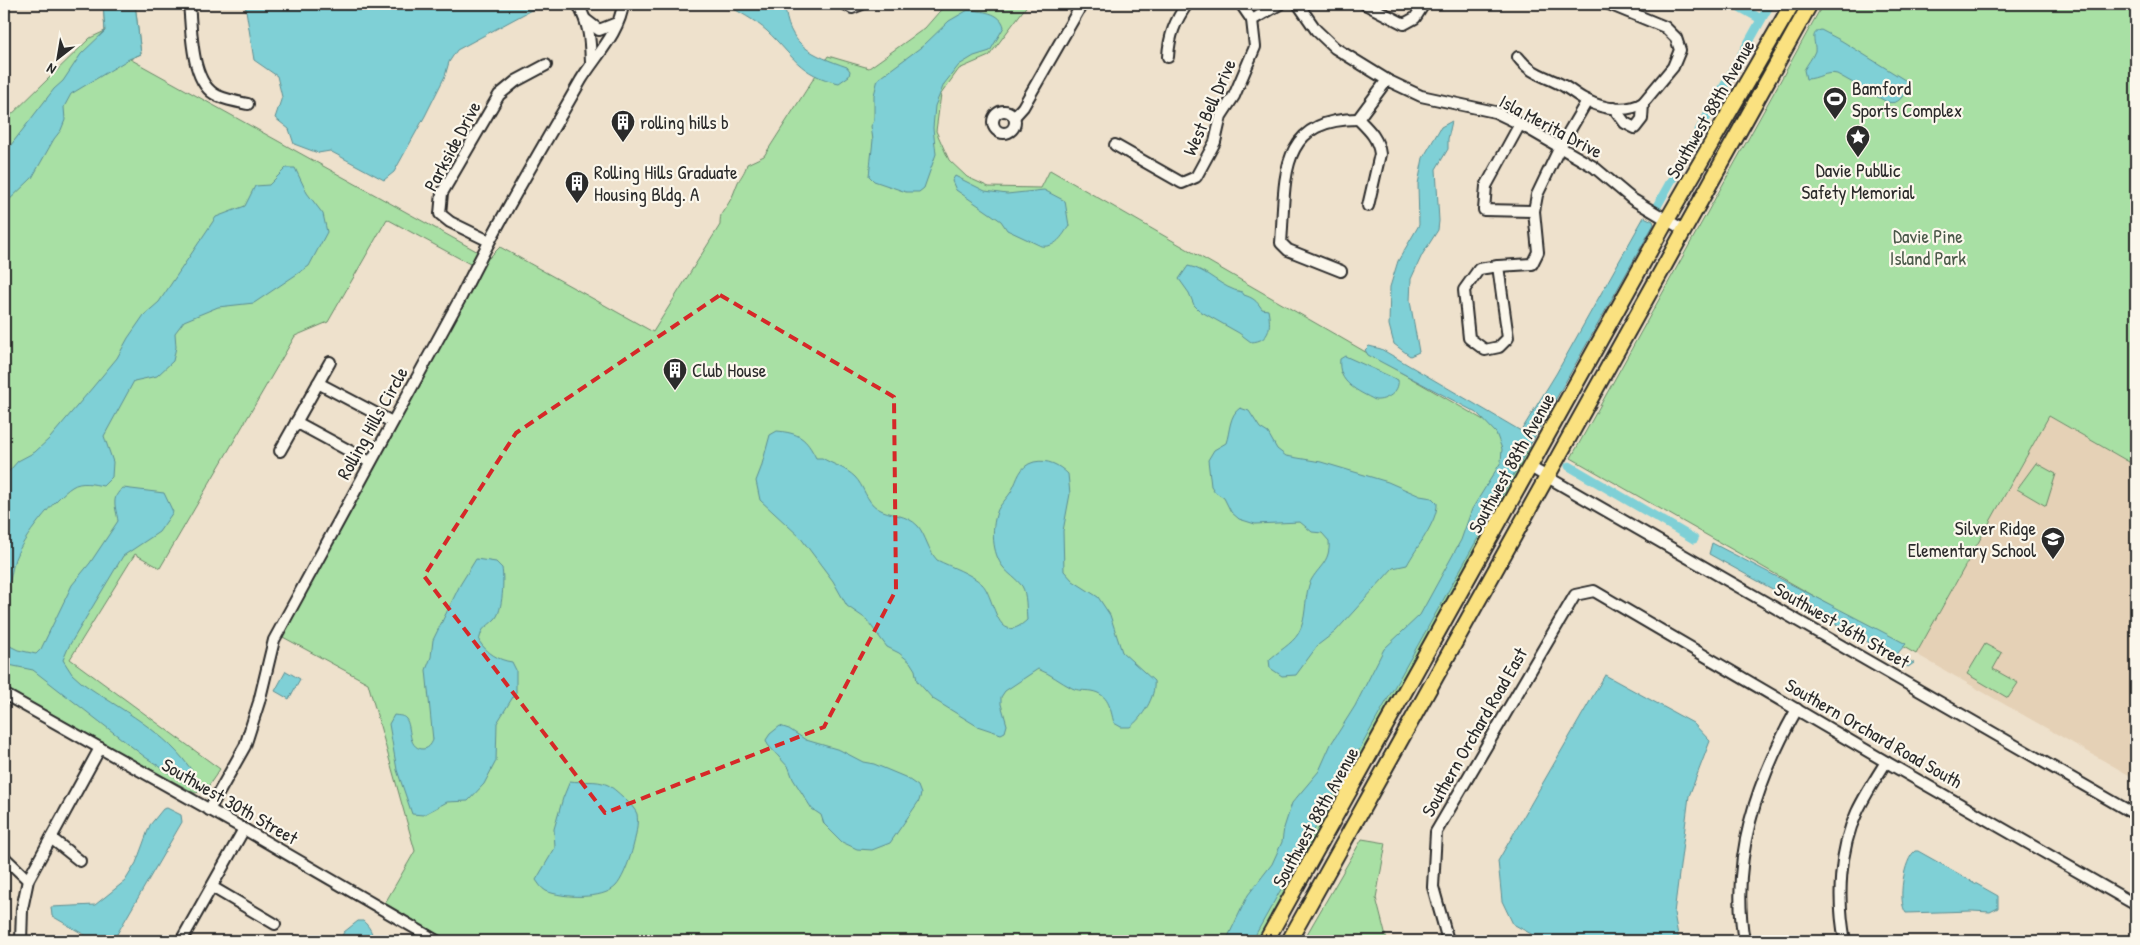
<svg xmlns="http://www.w3.org/2000/svg" width="2140" height="945" font-family="'Patrick Hand',sans-serif">
	<style>
		.built { fill: #e5d1b6 }
		.green { fill: #a8e0a4; stroke: #6a8668 }
		.water { fill: #7fd0d6; stroke: #5d8e92 }
		.lines { fill: none; stroke-linecap: round; stroke-linejoin: round }
		.canal { stroke: #7fd0d6; stroke-width: 9 }
		.minor-casing { stroke: #2b2b2b; stroke-width: 14 }
		.major-casing { stroke: #2b2b2b; stroke-width: 18 }
		.minor { stroke: #fbf7ec; stroke-width: 10 }
		.major { stroke: #fae180; stroke-width: 14 }
		.marked { fill: none; stroke: #d62828; stroke-width: 4; stroke-dasharray: 10 6; stroke-linejoin: round }
		.labels { text-anchor: middle; stroke-width: 4.5; stroke-linejoin: round; paint-order: stroke }
		.poi-label { font-size: 19px; fill: #2b2b2b; stroke: #fbf7ec; text-anchor: start }
		.street-label { font-size: 19px; fill: #2b2b2b; stroke: #fbf7ec }
		.park-label { font-size: 19px; fill: #4a5849; stroke: #fbf7ec }
	</style>
	<rect width="100%" height="100%" fill="#eee1cc"/>
	<filter id="ink" filterUnits="userSpaceOnUse"><feTurbulence type="fractalNoise" baseFrequency=".02" numOctaves="2"/><feDisplacementMap in="SourceGraphic" scale="10" xChannelSelector="R" yChannelSelector="G"/><feConvolveMatrix kernelMatrix="1 2 1 2 8 2 1 2 1" color-interpolation-filters="sRGB"/></filter>
	<g filter="url(#ink)">
		<path class="built" d="M2049,416L2136,466V779L1916,654Z"/>
		<g class="green">
			<path d="M103,4H135L141,54L130,59L489,258L500,247L653,332L720,225C720,212 722,214 728,204C733,197 735,189 738,182C742,175 745,172 747,164L764,156L828,56L869,68L925,28L946,4H1028L989,56L959,69L941,94L936,131L949,160L967,177L989,187L1041,188L1050,170L1532,448L1259,941H449L385,903L415,851L368,683L281,636L481,270L387,219L328,322L295,336L160,568L135,554L70,659L220,769L205,791L195,793L4,690V122L90,38L105,31Z"/>
			<path d="M1823,4H2136V466L2049,416L1916,654L1571,458Z"/>
			<path d="M2036,463L2056,474L2046,506L2017,489Z"/>
			<path d="M1985,644L2002,653L1993,669L2018,683L2008,698L1967,674Z"/>
			<path d="M1362,839L1386,843L1376,898L1387,941H1303Z"/>
		</g>
		<g class="water">
			<path d="M103,4H135L141,54L129,59L71,94L64,107L65,120L61,130L54,139L32,178L4,205V154L54,89L63,81L81,54L105,31Z"/>
			<path d="M245,4H537L535,8L457,50L449,62L445,76L425,116L394,172L384,180L330,151L318,153L294,144L289,129L275,118L282,97L277,76L254,60Z"/>
			<path d="M725,4H785C787,46 813,55 847,67L850,71L849,76L839,83C799,75 793,55 767,31C755,20 739,12 725,4Z"/>
			<path d="M968,10C981,11 1001,12 1004,27L990,51L974,56L959,65L944,84L935,106L933,128L936,154L924,188L919,192H906L874,181L869,176L873,140L871,126L874,121V95L878,79L924,45L949,21Z"/>
			<path d="M1821,30L1842,41L1908,82L1909,87C1902,97 1899,105 1887,102L1837,74C1826,71 1818,79 1806,79L1804,70C1807,64 1813,57 1815,51C1816,42 1809,33 1821,30Z"/>
			<path d="M1452,121L1448,139V149L1436,169L1439,221L1438,230L1422,255L1411,279L1410,301L1419,352L1410,356L1394,344L1389,325L1390,287L1398,261L1419,225L1418,184L1423,158L1441,127Z"/>
			<path d="M286,168H295L307,193L323,214L327,232L309,266L254,303L218,307L184,321L175,333L176,347L173,361L157,376L134,381L104,436L113,462L112,477L103,486C93,484 81,481 72,487C55,498 22,539 15,559C11,571 12,581 4,591V477L18,461L35,452L50,438L93,387L117,358L128,338L144,315L159,302L216,217L245,206L255,186L269,185Z"/>
			<path d="M955,176L985,191L1007,194L1044,190L1065,201L1069,226C1062,236 1056,248 1041,246L1007,230L1001,221L956,190L952,181Z"/>
			<path d="M1644,217L1653,221L1654,224L1252,941H1226L1248,895L1272,864L1282,842L1284,828L1292,803L1319,771L1331,744L1355,706L1384,649L1420,615L1461,540L1472,509L1501,462L1502,449L1496,433L1477,413L1368,355L1365,350L1369,346L1381,349L1521,431L1556,374Z"/>
			<path d="M1188,266C1207,269 1222,289 1242,292L1244,295C1253,298 1256,300 1262,309L1268,310C1271,326 1271,341 1251,342L1239,333L1200,311L1194,305L1189,293L1179,279Z"/>
			<path d="M1345,356L1398,380C1400,392 1386,401 1375,400C1358,391 1337,383 1340,359Z"/>
			<path d="M1240,408L1249,411L1260,428L1268,433L1277,449L1286,456L1321,462L1388,482L1420,496L1432,498L1437,503C1438,521 1416,548 1407,565L1393,568L1335,632L1318,645L1296,675L1282,676L1270,668L1269,660C1277,652 1292,644 1298,634C1307,619 1304,601 1309,585C1316,567 1331,564 1329,541L1322,533L1312,532L1300,522L1255,524L1239,519L1231,512L1224,498L1215,492L1211,486L1208,460L1214,450L1226,443C1230,432 1229,415 1240,408Z"/>
			<path d="M777,431C799,433 806,438 816,458H822C832,464 846,468 855,477C864,486 866,501 877,508C890,516 907,514 918,526C926,536 928,550 937,560C951,567 970,573 982,584C995,596 996,649 1027,620C1026,610 1027,594 1022,586C1017,579 1008,574 1003,567C992,553 991,529 997,512C999,505 1008,498 1012,490C1018,479 1019,466 1034,462C1048,459 1059,465 1068,474L1070,494L1063,531L1064,571L1073,581L1098,597L1110,615L1122,652L1154,681C1156,697 1142,718 1130,727H1121L1114,723C1110,708 1109,694 1091,691C1084,690 1078,691 1072,688C1060,682 1051,674 1038,669L1005,691L1001,697V704L1007,725L1005,732L1001,734L977,726L933,699L917,681L915,670L910,662L899,653L887,647L866,619L847,606L833,581L800,537L760,500L756,481L761,468L770,435Z"/>
			<path d="M123,488L164,493L173,512L159,532L123,556L69,646L63,660L72,674L81,682C120,710 167,731 194,774L193,784L185,783L145,757L33,670L4,664V643L18,650L36,654L41,649L72,585L90,563L118,521C116,507 110,498 123,488Z"/>
			<path d="M1712,543L1906,644L1896,655L1914,663L1908,667L1888,653L1709,554Z"/>
			<path d="M476,559L496,562L502,568C504,579 503,611 495,619C484,630 483,625 479,641C487,653 498,660 512,662L516,670V692L497,723L496,761L484,784L468,801L447,802L423,815L412,814L397,770L389,724L394,715C399,716 403,715 406,719C412,727 407,747 422,749C428,749 431,745 433,740L426,670L431,657L433,640L460,585Z"/>
			<path d="M286,671L300,679L289,699L275,691Z"/>
			<path d="M1605,675L1693,723L1710,741L1689,796L1674,913L1679,941H1544L1513,924L1502,901L1498,861Z"/>
			<path d="M780,726L789,729L806,740L840,750L863,762L874,764L905,777L918,786L921,794L919,801L890,843L872,850L857,849L842,842L824,824L821,815L812,809L793,779L789,768L768,745L766,740L770,734Z"/>
			<path d="M570,781C582,783 596,779 608,785C614,788 635,807 637,814C640,830 627,874 616,886C603,900 562,898 546,891C541,888 539,884 536,880L555,848L554,829L563,798Z"/>
			<path d="M167,808L181,815L182,822L113,941H95L52,916L51,907L95,905L125,881L136,863L150,825L163,809Z"/>
			<path d="M1915,851H1918L1998,896V908L1990,912L1972,911L1906,913C1897,901 1904,859 1915,851Z"/>
			<path d="M358,921H363C369,926 374,934 372,941H339L344,932Z"/>
		</g>
		<g class="lines">
			<g class="canal">
				<path d="M1734,4L1761,19"/>
				<path d="M1657,206L1770,4"/>
				<path d="M1569,466L1694,539"/>
			</g>
			<defs>
				<g id="minor">
					<path d="M189,4C192,30 190,84 218,96C227,100 238,102 248,104"/>
					<path d="M578,4C590,28 590,37 591,63"/>
					<path d="M845,4L852,8L862,4"/>
					<path d="M1298,4L1316,30L1335,48L1387,80L1421,96L1495,112L1520,124L1594,167L1632,199L1684,230"/>
					<path d="M1365,4L1404,24L1415,18L1424,4"/>
					<path d="M586,20L599,30L617,23"/>
					<path d="M1252,20L1280,4"/>
					<path d="M1168,57C1169,36 1175,21 1187,4"/>
					<path d="M1518,57C1530,73 1542,75 1560,84C1569,88 1577,96 1586,100C1603,109 1627,113 1643,103L1673,67L1680,50L1676,38L1665,27L1609,4"/>
					<path d="M1614,108L1625,123L1635,128L1642,119L1643,103"/>
					<circle cx="1004" cy="122" r="11"/>
					<path d="M1014,117L1023,107L1082,4"/>
					<path d="M1358,119C1369,130 1378,138 1380,154L1368,206"/>
					<path d="M1358,119L1387,80"/>
					<path d="M1520,124L1486,186L1484,210L1534,211"/>
					<path d="M1115,145L1182,183L1196,177L1215,142L1221,116L1234,96L1255,47L1252,20L1241,4"/>
					<path d="M489,241L450,222L440,214L442,193L499,95L516,81L546,65"/>
					<path d="M1498,266L1508,338L1499,347L1485,350L1469,338L1464,290L1479,269Z"/>
					<path d="M1498,266L1532,264L1538,252L1534,211L1537,195L1560,147L1587,101"/>
					<path d="M1341,271L1288,250L1281,243C1286,181 1276,119 1358,119"/>
					<path d="M318,383L392,422"/>
					<path d="M296,422L370,462"/>
					<path d="M280,451L330,362"/>
					<path d="M1530,467L2136,815"/>
					<path d="M4,694L244,829L437,941"/>
					<path d="M209,810L245,746L259,702L274,640L461,297C497,223 540,152 581,80C595,57 620,32 623,4"/>
					<path d="M51,838L80,861"/>
					<path d="M4,857L28,880"/>
					<path d="M212,887L275,924"/>
					<path d="M21,941L22,909L28,880L100,748"/>
					<path d="M181,941L244,829"/>
					<path d="M1450,941L1447,937L1433,887L1436,832L1575,595L1594,591L1888,763L2136,905"/>
					<path d="M1744,941C1730,858 1757,780 1797,709"/>
					<path d="M1845,941C1837,900 1839,850 1857,812C1865,795 1876,778 1886,762"/>
				</g>
				<g id="major">
					<path d="M1266,941L1667,220L1792,4"/>
					<path d="M1289,941L1810,4"/>
				</g>
			</defs>
			<use href="#minor" class="minor-casing"/>
			<use href="#major" class="major-casing"/>
			<use href="#minor" class="minor"/>
			<use href="#major" class="major"/>
		</g>
	</g>
	<path class="marked" d="M720,295L894,397L896,590L824,727L605,813L424,576L516,433Z"/>
	<defs>
		<symbol id="stadium-pin" viewBox="-11 -11 22 30"><path d="M0 17L-7.5 6A9.5 9.5 0 1 1 7.5 6Z" fill="#2b2b2b" stroke="#fbf7ec"/><path d="M0-5a6.5 5 0 1 0 0 10a6.5 5 0 1 0 0-10ZM-3.5-1.8h7v3.6h-7Z" fill="#fff"/></symbol>
		<symbol id="building-pin" viewBox="-11 -11 22 30"><path d="M0 17L-7.5 6A9.5 9.5 0 1 1 7.5 6Z" fill="#2b2b2b" stroke="#fbf7ec"/><path d="M-4-6H4V6H1V3H-1V6H-4ZM-2.5-4.3h1.7v1.8h-1.7ZM.8-4.3h1.7v1.8H.8ZM-2.5-1h1.7V.8h-1.7ZM.8-1h1.7V.8H.8Z" fill="#fff"/></symbol>
		<symbol id="sight-pin" viewBox="-11 -11 22 30"><path d="M0 17L-7.5 6A9.5 9.5 0 1 1 7.5 6Z" fill="#2b2b2b" stroke="#fbf7ec"/><path d="M0-6L1.8-2.2L6-1.7L2.9 1.2L3.7 5.4L0 3.3L-3.7 5.4L-2.9 1.2L-6-1.7L-1.8-2.2Z" fill="#fff"/></symbol>
		<symbol id="school-pin" viewBox="-11 -11 22 30"><path d="M0 17L-7.5 6A9.5 9.5 0 1 1 7.5 6Z" fill="#2b2b2b" stroke="#fbf7ec"/><path d="M0-5L7-2L0 1L-7-2ZM-4 1L0 2.5L4 1V4Q0 6-4 4Z" fill="#fff"/></symbol>
	</defs>
	<g fill-rule="evenodd">
		<use href="#stadium-pin" x="1821" y="85" width="28" height="38"/>
		<use href="#building-pin" x="609" y="108" width="28" height="38"/>
		<use href="#sight-pin" x="1844" y="123" width="28" height="38"/>
		<use href="#building-pin" x="563" y="169" width="28" height="38"/>
		<use href="#building-pin" x="661" y="356" width="28" height="38"/>
		<use href="#school-pin" x="2039" y="525" width="28" height="38"/>
	</g>
	<g class="labels">
		<g class="poi-label">
			<text x="1852" y="95">Bamford<tspan x="1852" dy="22">Sports Complex</tspan></text>
			<text x="640" y="129">rolling hills b</text>
			<text x="1858" y="177" text-anchor="middle">Davie Publlic<tspan x="1858" dy="22">Safety Memorial</tspan></text>
			<text x="594" y="179">Rolling Hills Graduate<tspan x="594" dy="22">Housing Bldg. A</tspan></text>
			<text x="692" y="377">Club House</text>
			<text x="2036" y="535" text-anchor="end">Silver Ridge<tspan x="2036" dy="22">Elementary School</tspan></text>
		</g>
		<g class="street-label">
			<text transform="translate(1209 107) rotate(-66)" y="7">West Bell Drive</text>
			<text transform="translate(1710 109) rotate(-60)" y="7">Southwest 88th Avenue</text>
			<text transform="translate(1551 126) rotate(28)" y="7">Isla Merita Drive</text>
			<text transform="translate(452 146) rotate(-62)" y="7">Parkside Drive</text>
			<text transform="translate(372 423) rotate(-61)" y="7">Rolling Hills Circle</text>
			<text transform="translate(1511 463) rotate(-61)" y="7">Southwest 88th Avenue</text>
			<text transform="translate(1842 625) rotate(30)" y="7">Southwest 36th Street</text>
			<text transform="translate(1474 732) rotate(-60)" y="7">Southern Orchard Road East</text>
			<text transform="translate(1874 733) rotate(30)" y="7">Southern Orchard Road South</text>
			<text transform="translate(230 801) rotate(30)" y="7">Southwest 30th Street</text>
			<text transform="translate(1315 817) rotate(-61)" y="7">Southwest 88th Avenue</text>
		</g>
		<g class="park-label">
			<text x="1928" y="243">Davie Pine<tspan x="1928" dy="22">Island Park</tspan></text>
		</g>
	</g>
	<rect width="2140" height="945" fill="none" stroke="#fbf7ec" stroke-width="20"/>
	<rect x="10" y="10" width="2120" height="925" fill="none" stroke="#2b2b2b" stroke-width="2" filter="url(#ink)"/>
	<g transform="translate(58 58) rotate(211)" stroke="#fbf7ec" stroke-width="4" paint-order="stroke">
	<path d="M0-4L9 19L0 12L-9 19Z" fill="#2b2b2b"/>
	<text y="-8" font-size="14" font-weight="bold" text-anchor="middle" fill="#2b2b2b">N</text>
	</g>
</svg>
